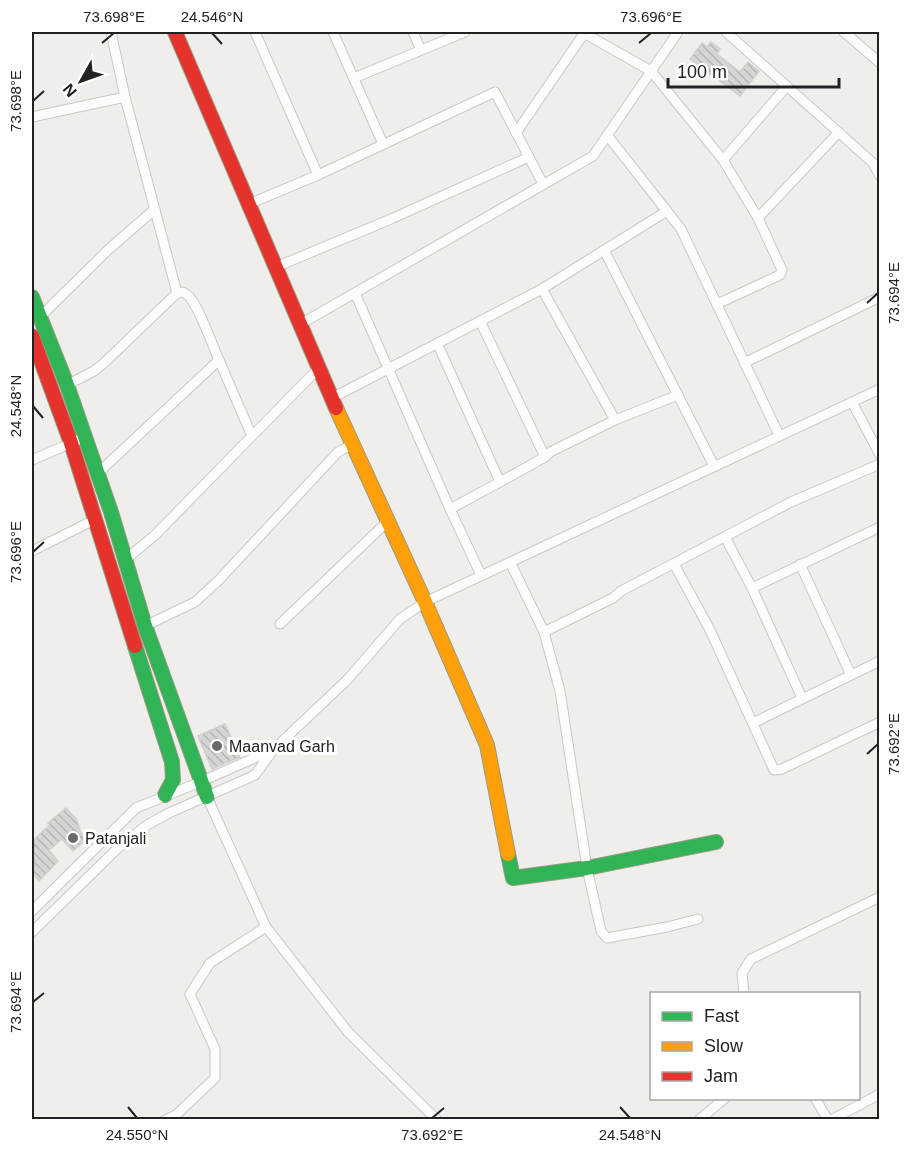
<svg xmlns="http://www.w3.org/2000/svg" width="911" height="1151" font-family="Arial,sans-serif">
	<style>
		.building { fill: url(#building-back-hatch); stroke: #d3d0cc; stroke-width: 1.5 }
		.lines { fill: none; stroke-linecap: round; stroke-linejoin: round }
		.street-casing { stroke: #c9c8c7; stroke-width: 11 }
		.fast-casing { stroke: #999a82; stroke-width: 16 }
		.slow-casing { stroke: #999a82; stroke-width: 16 }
		.jam-casing { stroke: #999a82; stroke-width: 16 }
		.street { stroke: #fdfcfc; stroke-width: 9 }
		.fast { stroke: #30b455; stroke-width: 14 }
		.slow { stroke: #ff9f0a; stroke-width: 14 }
		.jam { stroke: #e5322d; stroke-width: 14 }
		.ticks { fill: none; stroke: #222; stroke-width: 2 }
		.poi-dot { fill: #6a6968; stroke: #fff; stroke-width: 2 }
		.labels { text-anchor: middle; stroke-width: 6; stroke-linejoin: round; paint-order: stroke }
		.poi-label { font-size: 16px; fill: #222; stroke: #fff; text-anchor: start }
		.neatline { fill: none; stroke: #222; stroke-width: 2 }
		.ticks-label { font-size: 15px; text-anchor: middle; fill: #222 }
	</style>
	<defs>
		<pattern id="building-back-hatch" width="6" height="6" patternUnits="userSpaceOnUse" patternTransform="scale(1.5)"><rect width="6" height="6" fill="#d7d4d2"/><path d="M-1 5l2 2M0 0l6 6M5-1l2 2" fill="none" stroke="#b8b6b4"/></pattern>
	</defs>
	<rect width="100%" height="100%" fill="#f0eeeb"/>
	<g class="building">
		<path d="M711,42L720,49L717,54L740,72L748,62L759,71L740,96L690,59L702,43L707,47Z"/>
		<path d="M225,724L240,757L212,769L198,736Z"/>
		<path d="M66,808L76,819L80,829L79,830L87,839L73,851L62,839L49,850L58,861L39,881L32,872V841L50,825L48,823Z"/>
	</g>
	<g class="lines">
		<defs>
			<g id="street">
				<path d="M111,32L125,97L177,293"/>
				<path d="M333,32L383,144"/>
				<path d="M413,32L421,50"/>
				<path d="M582,32L651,71L723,160L758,218L839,132"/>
				<path d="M726,32L873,163L880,176"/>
				<path d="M844,32L880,63"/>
				<path d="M354,78L465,32"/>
				<path d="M32,117L125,97"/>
				<path d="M516,133L585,32"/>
				<path d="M607,135L681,229L779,435"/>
				<path d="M723,160L787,86"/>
				<path d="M318,175L495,92L543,184"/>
				<path d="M249,204L318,175L255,32"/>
				<path d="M604,250L714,466"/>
				<path d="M276,267L391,219L529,157"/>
				<path d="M542,289L615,420"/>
				<path d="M355,293L450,509L500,482L437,343"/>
				<path d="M717,304L780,275L782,270L758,218"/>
				<path d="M41,316L109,249L155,209"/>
				<path d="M480,321L545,457"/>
				<path d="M299,325L593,156L678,32"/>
				<path d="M744,363L880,297"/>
				<path d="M67,385L94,371L104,363L177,293C181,292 182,291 186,294C197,300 213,347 219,360"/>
				<path d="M332,398L542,289L667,211"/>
				<path d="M852,402L880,455"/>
				<path d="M32,460L85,437"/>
				<path d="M98,473L219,360L252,436L318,369"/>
				<path d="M500,482L545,457L550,452L615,420L678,395"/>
				<path d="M450,509L481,575"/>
				<path d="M725,537L752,588L802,698"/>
				<path d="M32,551L96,519"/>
				<path d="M125,560L154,536L252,436"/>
				<path d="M510,562L544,632L560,691L587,868L601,931L607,938L667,927L698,919"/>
				<path d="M674,564L710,630L774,770L782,769L880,722"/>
				<path d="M800,564L851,675"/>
				<path d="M752,588L880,527"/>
				<path d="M280,624L388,521"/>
				<path d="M145,626L195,602L218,581L338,452L353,444"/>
				<path d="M544,632L613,598L621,591L791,502L880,464"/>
				<path d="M753,723L880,661"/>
				<path d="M207,797L266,927L348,1032L437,1120"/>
				<path d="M32,911L136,808L200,782L273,750"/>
				<path d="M32,932L117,849L147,825L169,813L255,775L273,750L348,679L400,619L425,602L880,389"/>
				<path d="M744,994L742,973L751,959L880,897"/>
				<path d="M815,1098L828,1120"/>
				<path d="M165,1120L176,1115L215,1078V1049L190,994L210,963L266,927"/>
				<path d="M699,1120L725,1098"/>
				<path d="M831,1120L880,1094"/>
			</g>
			<g id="fast">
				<path d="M32,297L67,385L111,512L145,626L207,797"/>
				<path d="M135,646L172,762L173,780L165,795"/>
				<path d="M508,854L513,878L587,868L716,842"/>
			</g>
			<path id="slow" d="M336,408L425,602L487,745L508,854"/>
			<g id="jam">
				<path d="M175,32L336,408"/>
				<path d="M32,336L71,443L135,646"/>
			</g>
		</defs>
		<use href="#street" class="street-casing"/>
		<use href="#fast" class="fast-casing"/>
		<use href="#slow" class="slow-casing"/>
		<use href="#jam" class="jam-casing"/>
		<use href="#street" class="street"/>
		<use href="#fast" class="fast"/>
		<use href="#slow" class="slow"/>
		<use href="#jam" class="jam"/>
	</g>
	<path class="ticks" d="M212,33L222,44M102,43L114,33M639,43L651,33M33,101L44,91M867,303L878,293M33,406L43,418M33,552L44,542M867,754L878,744M33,1002L44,993M128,1107L137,1118M620,1107L630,1118M432,1118L444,1108"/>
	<g class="poi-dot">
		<circle cx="217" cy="746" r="6"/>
		<circle cx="73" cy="838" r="6"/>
	</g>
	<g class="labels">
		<g class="poi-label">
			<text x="229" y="752">Maanvad Garh</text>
			<text x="85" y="844">Patanjali</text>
		</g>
	</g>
	<rect width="911" height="1151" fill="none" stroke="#ffffff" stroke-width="66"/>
	<rect x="650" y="992" width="210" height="108" fill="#ffffff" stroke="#a7a7a7" stroke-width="1.5"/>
	<rect x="662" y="1012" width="30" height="9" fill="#30b455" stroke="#a7a7a7" stroke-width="1.5"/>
	<text x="704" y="1022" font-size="18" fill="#222222">Fast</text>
	<rect x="662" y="1042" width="30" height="9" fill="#ff9f0a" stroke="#a7a7a7" stroke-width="1.5"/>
	<text x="704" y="1052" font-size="18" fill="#222222">Slow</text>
	<rect x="662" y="1072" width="30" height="9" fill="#e5322d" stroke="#a7a7a7" stroke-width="1.5"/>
	<text x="704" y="1082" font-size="18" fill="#222222">Jam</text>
	<g transform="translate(81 81) rotate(230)" stroke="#ffffff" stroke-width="4.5" paint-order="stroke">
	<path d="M0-4.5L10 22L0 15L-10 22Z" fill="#222222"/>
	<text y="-9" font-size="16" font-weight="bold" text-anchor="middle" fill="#222222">N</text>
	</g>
	<path d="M668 78v9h171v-9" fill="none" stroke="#222222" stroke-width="3"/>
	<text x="677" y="78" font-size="18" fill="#222222" stroke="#ffffff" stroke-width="4.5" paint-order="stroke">100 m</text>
	<rect x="33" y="33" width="845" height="1085" class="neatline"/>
	<g class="ticks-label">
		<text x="114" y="22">73.698°E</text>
		<text x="212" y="22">24.546°N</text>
		<text x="651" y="22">73.696°E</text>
		<text transform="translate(16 101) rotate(-90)" y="5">73.698°E</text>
		<text transform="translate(894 293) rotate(-90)" y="5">73.694°E</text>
		<text transform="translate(16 406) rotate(-90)" y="5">24.548°N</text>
		<text transform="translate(16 552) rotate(-90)" y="5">73.696°E</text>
		<text transform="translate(894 744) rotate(-90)" y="5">73.692°E</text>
		<text transform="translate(16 1002) rotate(-90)" y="5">73.694°E</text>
		<text x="137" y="1140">24.550°N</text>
		<text x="432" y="1140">73.692°E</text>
		<text x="630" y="1140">24.548°N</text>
	</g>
</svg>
